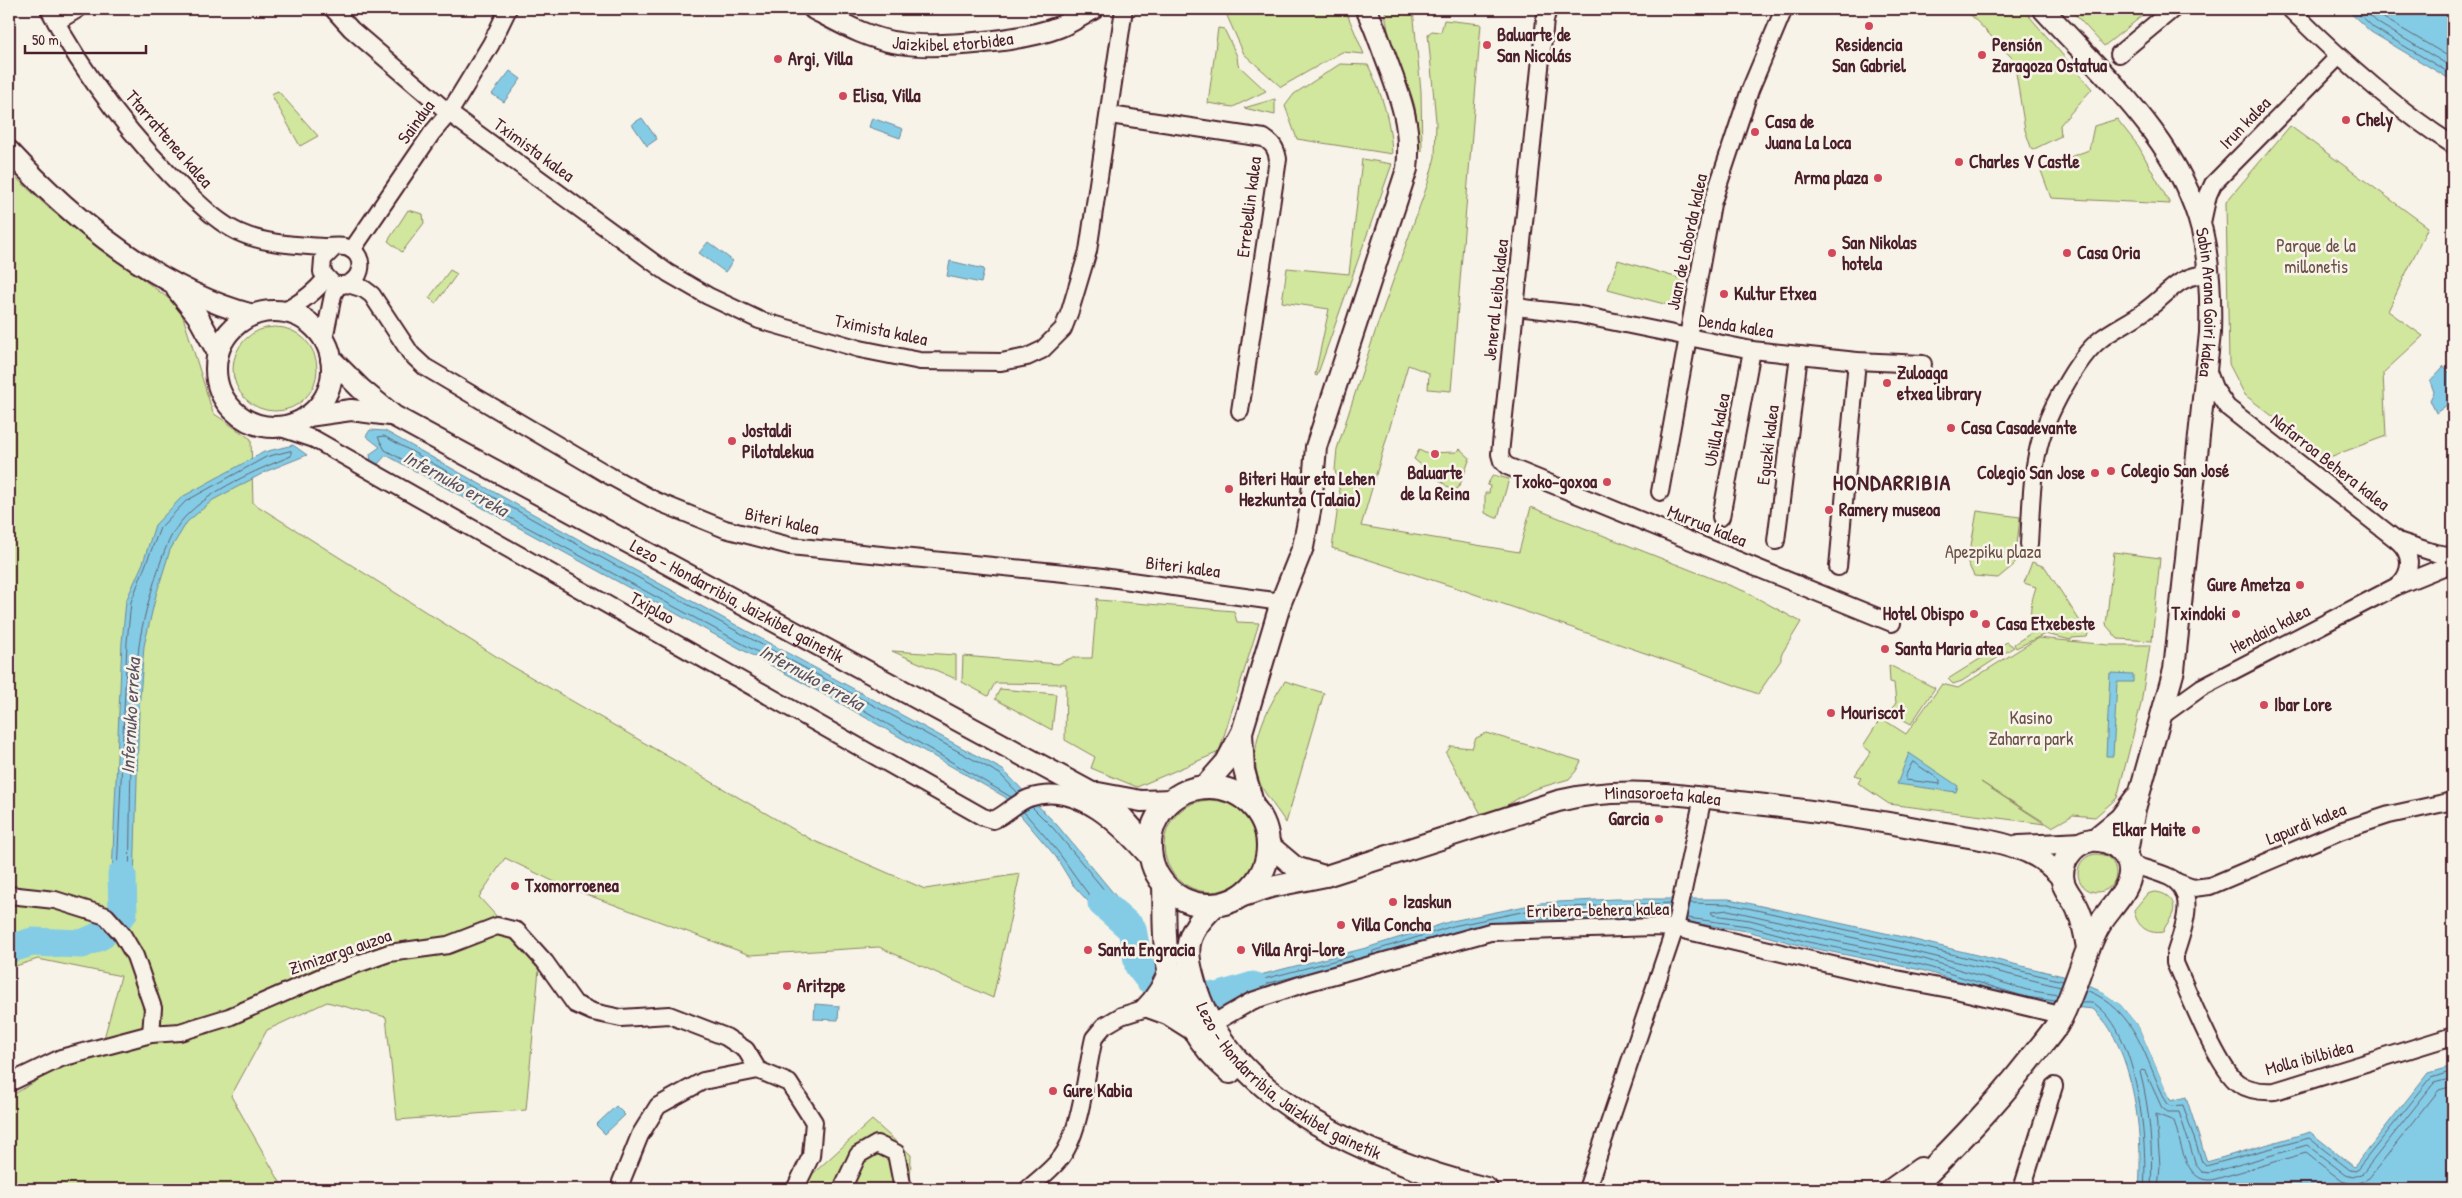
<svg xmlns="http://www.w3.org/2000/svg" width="2462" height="1198" font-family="'Patrick Hand',sans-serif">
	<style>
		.green { fill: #d0e79d; stroke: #8d8364 }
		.water { fill: #84cce5; stroke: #6d879b }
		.pier { fill: #f7f3e8 }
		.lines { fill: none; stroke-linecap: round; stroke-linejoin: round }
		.shore { stroke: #616475; stroke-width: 1 }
		.river { stroke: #84cce5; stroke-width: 29 }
		.minor-casing { stroke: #4a1f2b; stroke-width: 20 }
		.tertiary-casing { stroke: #4a1f2b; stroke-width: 24 }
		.secondary-casing { stroke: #4a1f2b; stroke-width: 26 }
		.minor { stroke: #f7f3e8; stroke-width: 16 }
		.tertiary { stroke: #f7f3e8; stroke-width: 20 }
		.secondary { stroke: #f7f3e8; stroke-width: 22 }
		.poi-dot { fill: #d1495b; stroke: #f7f3e8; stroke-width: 2 }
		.labels { text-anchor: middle; stroke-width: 5; stroke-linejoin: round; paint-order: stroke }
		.poi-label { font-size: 18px; font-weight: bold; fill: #4a1f2b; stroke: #f7f3e8; text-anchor: start }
		.street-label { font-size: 18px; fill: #4a1f2b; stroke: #f7f3e8 }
		.park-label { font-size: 18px; fill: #6c5148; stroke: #f7f3e8 }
		.water-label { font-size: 19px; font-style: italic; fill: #5b5363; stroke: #f7f3e8 }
		.district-label { font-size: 22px; font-weight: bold; letter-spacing: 1px; fill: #4a1f2b; stroke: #f7f3e8 }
	</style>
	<rect width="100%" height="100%" fill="#f7f3e8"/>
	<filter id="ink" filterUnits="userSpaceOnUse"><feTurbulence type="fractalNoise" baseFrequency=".02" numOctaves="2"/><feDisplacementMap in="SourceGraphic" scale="10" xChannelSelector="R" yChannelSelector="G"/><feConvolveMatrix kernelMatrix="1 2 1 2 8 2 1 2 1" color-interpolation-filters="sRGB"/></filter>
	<g filter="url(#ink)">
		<g class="green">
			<path d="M1224,9H1345L1364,54L1342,52L1281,87L1244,54Z"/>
			<path d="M1385,9H1413L1421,91L1422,151H1419C1418,132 1418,112 1411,94C1402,66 1386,38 1385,9Z"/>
			<path d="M1965,9H1995L2004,15V9H2023L2092,89L2060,125L2061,136L2032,150L2025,130L2014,60Z"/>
			<path d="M2070,9H2151L2104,46Z"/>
			<path d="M1444,20L1481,24L1451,391L1428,389L1429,373L1408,365L1361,526L1519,552L1531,507L1744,591L1801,622L1781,655V660L1758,694L1697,671L1457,588L1332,548L1340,493L1335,470L1337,449L1379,320L1428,183L1435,157L1436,121L1428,34L1432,31L1441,32Z"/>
			<path d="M1218,28L1224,29L1237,56L1238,65L1266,91L1233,107L1208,103Z"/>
			<path d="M1340,64L1368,65C1382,93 1391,123 1392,154L1297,139L1285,106L1294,94Z"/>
			<path d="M278,91L318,136L300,146L271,94Z"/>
			<path d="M1275,99V115L1244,108Z"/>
			<path d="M2117,119L2139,147L2170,204L2051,198L2040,168L2089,150L2094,126Z"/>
			<path d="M2290,126L2428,227L2388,311L2423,336L2383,373L2386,436L2327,458L2245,395L2229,364L2226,202Z"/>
			<path d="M1362,159L1392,164L1317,376L1315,375L1329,309L1282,302L1287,268L1349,274Z"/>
			<path d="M9,171L52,211L180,307L213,413L251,439L253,503L510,665L812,840L925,889L1020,874L993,998L879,947L750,955L561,885L505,858L479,897L519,941L539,969L526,1110L397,1120L386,1017L327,1002L267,1030L231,1096L284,1189H9V1097L103,1042L121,976L38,959L9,968Z"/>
			<path d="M408,210L423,214L424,223L402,252L388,241Z"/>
			<path d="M1618,260L1685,280L1679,308L1608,289Z"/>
			<path d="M450,270L457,274L436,303L429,298Z"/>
			<circle cx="275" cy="369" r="42"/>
			<path d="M1460,449L1470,458L1460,485L1454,492L1414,459L1419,450L1425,453L1457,452Z"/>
			<path d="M1493,475L1509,479L1498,517L1496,518L1485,513V493H1489L1490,486L1487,485Z"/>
			<path d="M1977,511L2020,517L2015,564L1998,578L1974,576L1968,563Z"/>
			<path d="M2114,552L2160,558L2152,641L2118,639L2106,625Z"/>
			<path d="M2032,562L2045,567L2085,629L2089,630L2087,637L2072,638L2071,640L2045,634L2016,648L2014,644L2036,630C2027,616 2031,603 2036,587L2024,583Z"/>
			<path d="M1097,598L1098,600L1234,611L1237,622L1259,623L1219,752L1137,787L1091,768L1095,757L1065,740L1066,684L995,683L988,696L962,682L963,656L1058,664L1071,658H1092Z"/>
			<path d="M2038,638L2109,645H2150L2141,704L2117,798L2095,817L2073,815L2052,827L1981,782L2045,824L1889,804L1858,783L1861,778L1855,775L1871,752L1863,746L1881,718L1906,734L1942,684L1958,688Z"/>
			<path d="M2007,642L2014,647L1962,681L1953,684L1948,679Z"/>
			<path d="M892,651L956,655V679Z"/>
			<path d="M1889,665L1935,688L1911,724L1889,712L1896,703L1894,683L1890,682Z"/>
			<path d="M1285,681L1324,693L1286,823C1280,813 1263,792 1260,783C1246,749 1266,709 1285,681Z"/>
			<path d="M1000,689L1056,694L1052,730L995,699Z"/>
			<path d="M1487,733L1581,761L1576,771L1569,779L1532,790L1484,819L1446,753L1451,746L1472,748L1476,738Z"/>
			<circle cx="1210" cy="846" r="46"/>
			<circle cx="2097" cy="873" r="19"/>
			<path d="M2154,892C2165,892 2177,900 2173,913C2171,920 2165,925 2163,932C2147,935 2136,925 2134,910L2147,894Z"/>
			<path d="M872,1120L911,1155L910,1189H796Z"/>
		</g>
		<g class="water">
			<path d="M2346,9H2453V81L2371,32Z"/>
			<path d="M510,71L521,79L504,102L492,94Z"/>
			<path d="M642,118L657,139L647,146L632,124Z"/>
			<path d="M872,118L903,129L900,138L869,127Z"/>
			<path d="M708,242L733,261L725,272L699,253Z"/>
			<path d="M950,261L984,269L981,283L947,276Z"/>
			<path d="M2444,366C2460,385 2450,378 2447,396L2451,402L2436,413L2430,400L2434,392L2430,381Z"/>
			<path d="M370,430L385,431L594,548L1003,770L1057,825L1129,912L1138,927L1126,930L1097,911L1073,885L1056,857L1005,797L847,707L386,455L378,464L371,462L370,454L380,447L366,436Z"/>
			<path d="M293,445L307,455L267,471L213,500L187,522L170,550L156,595L144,646L139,709L134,883L123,913L112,875L122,642L126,601L143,563L155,525L182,497L264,452Z"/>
			<path d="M2110,673L2133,674V682H2117L2113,756H2106Z"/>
			<path d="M1909,753L1958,786L1956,792L1897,784Z"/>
			<path d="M1615,899H1729L1894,935L2063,976L2098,989L2121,1005L2139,1027L2171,1101L2186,1097L2207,1162L2310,1132L2354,1167L2428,1073L2453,1066V1189H2139C2143,1139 2136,1074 2110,1029C2106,1022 2099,1015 2093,1009L2025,1002L1921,970L1807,947L1747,931L1700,924L1591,920L1513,926L1259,991L1220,1006L1213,987L1366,948L1452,921L1540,903Z"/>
			<path d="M815,1004L839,1006L838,1020L814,1019Z"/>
			<path d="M616,1106L625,1115L605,1134L596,1125Z"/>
		</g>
		<path class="pier" d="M2099,987L2123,1003L2142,1026L2171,1101L2139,1027L2121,1005L2098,989Z"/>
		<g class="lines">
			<g class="shore">
				<path d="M2354,9L2374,28L2453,75"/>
				<path d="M2363,9L2378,23L2453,68"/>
				<path d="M2373,9L2382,17L2453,59"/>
				<path d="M291,451V456C255,471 211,489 184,518C170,533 163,554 157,573C150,596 142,622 139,646C129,724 131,804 129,882L126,891L123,892L117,874L127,642L131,602L160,528L186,501L266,457Z"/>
				<path d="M1913,762L1940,780V784L1906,780L1905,777Z"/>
				<path d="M1011,797L850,702L385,450L378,437L384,436L591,552L1000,774L1018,793"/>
				<path d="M1023,811C1035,825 1047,838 1058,852C1073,871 1101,921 1127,923L1125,915L1053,828L1032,807"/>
				<path d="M1690,903L1729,904L1893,940L2063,981"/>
				<path d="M1687,918L1748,926L1808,942L1922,965L2026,997L2055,1001"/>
				<path d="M1505,922L1591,915L1668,917"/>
				<path d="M1372,955L1373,951L1453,926L1541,908L1671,903"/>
				<path d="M1301,975L1257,986L1225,998L1221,993L1222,990L1352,956L1355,960"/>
				<path d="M2086,990C2138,1010 2144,1059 2167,1103L2171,1106L2183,1105L2202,1162L2206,1166L2309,1138L2350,1170L2356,1171L2431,1078L2453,1071"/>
				<path d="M2058,995L2027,990L1924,959L1810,936L1750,920L1713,915L1711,912L1728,910L1891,946L2061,987"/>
				<path d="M2081,1003C2086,1003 2093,1002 2096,1005C2138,1033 2148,1143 2144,1189"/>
				<path d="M2151,1189C2153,1152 2150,1109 2140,1072L2142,1070L2145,1071L2162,1108L2168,1112H2179L2196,1165L2202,1172L2210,1173L2307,1145L2346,1175L2353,1177L2363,1173L2434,1083L2453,1078"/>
				<path d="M2158,1189L2160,1166L2156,1114L2174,1121C2181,1140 2184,1183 2212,1180L2306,1153L2342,1181L2355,1185L2369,1178L2439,1090L2453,1086"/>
			</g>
			<g class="river">
				<path d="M1102,903L1132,929L1139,966L1149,979L1173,991L1217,997L1253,986"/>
				<path d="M9,949L32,942L82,944L100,936L123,913L122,875"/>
			</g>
			<defs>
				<g id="minor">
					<path d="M49,9C84,76 135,142 190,195C205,209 219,223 238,232C264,244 295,245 323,247C330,247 339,246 345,247C371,253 362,292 333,284L322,272L323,259L335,247"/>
					<path d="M333,9L351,29L449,113L668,273L708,296L759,320L860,349L920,361L1001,362L1027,357L1042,350L1063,329L1070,311L1088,251L1124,9"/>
					<path d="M1548,9L1545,20L1500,454L1502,461L1507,466L1892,623"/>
					<path d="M2290,9C2340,59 2393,107 2453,145"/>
					<path d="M56,22L78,9"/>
					<path d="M2119,54L2173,9"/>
					<path d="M1110,115L1264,138C1273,144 1276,148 1278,159L1240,411"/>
					<path d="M2201,227L2208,195L2213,184L2338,57"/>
					<path d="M352,250L432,133L449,113L491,44L508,9"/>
					<path d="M348,284L364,289L372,295L411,354L425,367L610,476L656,501L725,529L790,546L1095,576L1281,602"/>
					<path d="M1516,307L1576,314L1752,350L1857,361L1923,364"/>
					<path d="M283,312C300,303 315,293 326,278"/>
					<path d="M324,339L333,295L338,285"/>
					<path d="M2207,369L2214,388L2227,407L2398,541L2435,553L2453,556"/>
					<path d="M275,426L314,439L983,817L993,820C1006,815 1015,803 1029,798C1078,781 1122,828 1151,861"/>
					<path d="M1660,492L1712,204L1750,90L1784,9"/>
					<path d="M1721,517L1752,350"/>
					<path d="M1776,541L1799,355"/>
					<path d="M2398,541C2412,554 2413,571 2399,585"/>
					<path d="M2029,544C2031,512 2031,477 2039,446C2046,416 2077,357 2101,339C2114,329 2132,321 2146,310C2170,293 2177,275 2209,274"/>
					<path d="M1838,567L1857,361"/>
					<path d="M2163,715L2202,687L2399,585L2453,563"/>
					<path d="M2128,863C2141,868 2156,871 2169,877C2200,892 2182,931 2175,955V963C2187,989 2218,1069 2238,1083C2250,1091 2262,1092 2275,1091L2453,1036"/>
					<path d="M2177,882L2193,888L2210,886L2340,831L2389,815L2453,801"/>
					<path d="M9,895L55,900L106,916L122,934L135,956L153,1008L151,1034L180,1032L229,1017L323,976L389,953L448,945L497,926L517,931L545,962L575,1004L593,1012L621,1018L669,1015L726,1037L746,1050L758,1070"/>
					<path d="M1143,1008C1156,995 1163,983 1168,966"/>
					<path d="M1145,1008L1167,1016L1194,1033"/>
					<path d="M1212,1024L1252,1001L1309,982L1490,932L1655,927L1675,928L1875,975L1960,991L2052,1013"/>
					<path d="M9,1083L61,1058L151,1034"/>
					<path d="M621,1189V1182L640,1135L658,1106L703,1081L758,1070L789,1083L814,1122L811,1156L795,1189"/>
					<path d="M842,1189L858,1155L877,1144L896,1153L903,1189"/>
					<path d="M1028,1189C1038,1180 1050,1171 1059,1160C1081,1135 1086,1071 1094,1038L1104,1026L1121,1016L1172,1000L1182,986"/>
					<path d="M1587,1189L1675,928L1703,797"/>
					<path d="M2022,1189L2054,1086"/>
				</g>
				<g id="tertiary">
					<path id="s1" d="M814,9C841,23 868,39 899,43C937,49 1024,41 1059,27C1071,22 1082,15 1093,9"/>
					<path id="s2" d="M2043,9C2103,75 2180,141 2202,231C2210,265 2211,299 2210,333L2174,670L2135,809L2126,858"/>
					<path d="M9,151C73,220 160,291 253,315"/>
					<path d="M177,290L197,315L218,353"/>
					<circle cx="274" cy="369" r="58"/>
					<path id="s3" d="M331,359L361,389L394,416L1094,794L1119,813L1149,847"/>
					<path d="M308,416L351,410L390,415"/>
					<path d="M1242,733L1244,770L1254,807"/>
					<path d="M1203,788L1226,762L1242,732L1281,602L1303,547L1311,506L1316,447L1407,169C1412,125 1400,96 1385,56C1379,40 1374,24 1366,9"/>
					<path d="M1098,793L1141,801L1172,800"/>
					<path d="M2093,840L2120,818L2135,798"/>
					<path d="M1269,845L1295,867L1324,876"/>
					<path d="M2019,846L2082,843"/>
					<path id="s4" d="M1240,897L1271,887L1326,876L1558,801C1617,786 1679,794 1739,802C1802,809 1864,818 1927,830C1960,836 1997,839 2027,852C2042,858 2053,868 2063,879"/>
				</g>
				<g id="secondary">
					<circle cx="1209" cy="846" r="59"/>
					<path d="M1164,885C1165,912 1163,939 1168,965C1174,1004 1201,1048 1230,1072"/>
					<path id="s5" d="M1215,905C1183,935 1184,949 1196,989C1233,1104 1379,1162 1486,1189"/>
					<path d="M1893,1189L1921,1169"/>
					<path d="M1912,1189C1953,1148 1993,1107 2029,1061C2038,1049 2049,1037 2057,1025C2075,994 2081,959 2098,927C2111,904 2148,877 2120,850C2113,843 2102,839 2092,840C2071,843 2057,866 2064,885C2068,895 2076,902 2079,912C2084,923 2086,936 2088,948"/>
				</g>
			</defs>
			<use href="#minor" class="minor-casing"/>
			<use href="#tertiary" class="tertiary-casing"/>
			<use href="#secondary" class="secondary-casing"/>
			<use href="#minor" class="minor"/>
			<use href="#tertiary" class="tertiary"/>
			<use href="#secondary" class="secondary"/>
		</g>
	</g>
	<g class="poi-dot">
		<circle cx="1869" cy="26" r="5"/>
		<circle cx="1487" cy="45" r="5"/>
		<circle cx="1982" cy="55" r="5"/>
		<circle cx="778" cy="59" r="5"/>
		<circle cx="843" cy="96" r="5"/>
		<circle cx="2346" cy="120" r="5"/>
		<circle cx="1755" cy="132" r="5"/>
		<circle cx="1959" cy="162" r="5"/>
		<circle cx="1878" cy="178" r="5"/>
		<circle cx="1832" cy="253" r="5"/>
		<circle cx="2067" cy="253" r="5"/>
		<circle cx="1724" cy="294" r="5"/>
		<circle cx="1887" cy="383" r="5"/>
		<circle cx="1951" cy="428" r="5"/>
		<circle cx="732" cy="441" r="5"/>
		<circle cx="1435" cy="454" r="5"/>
		<circle cx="2111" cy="471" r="5"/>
		<circle cx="2095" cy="473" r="5"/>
		<circle cx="1607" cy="482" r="5"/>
		<circle cx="1229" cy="489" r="5"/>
		<circle cx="1829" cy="510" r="5"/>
		<circle cx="2300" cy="585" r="5"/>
		<circle cx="1974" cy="614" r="5"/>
		<circle cx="2236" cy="614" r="5"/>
		<circle cx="1986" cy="624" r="5"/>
		<circle cx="1885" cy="649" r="5"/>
		<circle cx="2264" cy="705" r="5"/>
		<circle cx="1831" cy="713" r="5"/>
		<circle cx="1659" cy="819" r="5"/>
		<circle cx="2196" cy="830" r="5"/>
		<circle cx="515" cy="886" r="5"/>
		<circle cx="1393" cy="902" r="5"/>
		<circle cx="1341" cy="925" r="5"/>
		<circle cx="1088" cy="950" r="5"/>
		<circle cx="1241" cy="950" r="5"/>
		<circle cx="787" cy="986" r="5"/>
		<circle cx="1053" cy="1091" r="5"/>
	</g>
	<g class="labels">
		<g class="poi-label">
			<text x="1497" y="41">Baluarte de<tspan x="1497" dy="21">San Nicolás</tspan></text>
			<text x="1869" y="51" text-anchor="middle">Residencia<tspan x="1869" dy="21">San Gabriel</tspan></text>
			<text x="1992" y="51">Pensión<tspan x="1992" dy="21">Zaragoza Ostatua</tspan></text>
			<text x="788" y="65">Argi, Villa</text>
			<text x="853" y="102">Elisa, Villa</text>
			<text x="2356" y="126">Chely</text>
			<text x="1765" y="128">Casa de<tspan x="1765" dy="21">Juana La Loca</tspan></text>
			<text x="1969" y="168">Charles V Castle</text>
			<text x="1868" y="184" text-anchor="end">Arma plaza</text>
			<text x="1842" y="249">San Nikolas<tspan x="1842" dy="21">hotela</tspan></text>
			<text x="2077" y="259">Casa Oria</text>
			<text x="1734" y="300">Kultur Etxea</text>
			<text x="1897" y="379">Zuloaga<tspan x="1897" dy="21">etxea library</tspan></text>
			<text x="1961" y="434">Casa Casadevante</text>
			<text x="742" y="437">Jostaldi<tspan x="742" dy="21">Pilotalekua</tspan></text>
			<text x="2121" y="477">Colegio San José</text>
			<text x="1435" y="479" text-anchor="middle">Baluarte<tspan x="1435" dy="21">de la Reina</tspan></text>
			<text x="2085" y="479" text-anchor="end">Colegio San Jose</text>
			<text x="1239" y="485">Biteri Haur eta Lehen<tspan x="1239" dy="21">Hezkuntza (Talaia)</tspan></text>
			<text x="1597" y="488" text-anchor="end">Txoko-goxoa</text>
			<text x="1839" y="516">Ramery museoa</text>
			<text x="2290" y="591" text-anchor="end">Gure Ametza</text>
			<text x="1964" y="620" text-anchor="end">Hotel Obispo</text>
			<text x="2226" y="620" text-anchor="end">Txindoki</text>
			<text x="1996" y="630">Casa Etxebeste</text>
			<text x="1895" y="655">Santa Maria atea</text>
			<text x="2274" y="711">Ibar Lore</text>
			<text x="1841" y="719">Mouriscot</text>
			<text x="1649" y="825" text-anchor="end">Garcia</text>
			<text x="2186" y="836" text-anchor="end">Elkar Maite</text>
			<text x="525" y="892">Txomorroenea</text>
			<text x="1403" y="908">Izaskun</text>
			<text x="1351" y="931">Villa Concha</text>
			<text x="1098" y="956">Santa Engracia</text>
			<text x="1251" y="956">Villa Argi-lore</text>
			<text x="797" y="992">Aritzpe</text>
			<text x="1063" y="1097">Gure Kabia</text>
		</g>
		<g class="street-label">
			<text dy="6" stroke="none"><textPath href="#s1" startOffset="146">Jaizkibel etorbidea</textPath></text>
			<text transform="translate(416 122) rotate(-54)" y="6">Saindua</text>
			<text transform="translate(2245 123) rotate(-46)" y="6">Irun kalea</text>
			<text transform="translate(169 139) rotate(49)" y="6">Ttarrattenea kalea</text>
			<text transform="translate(534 150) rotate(36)" y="6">Tximista kalea</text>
			<text transform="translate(1249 207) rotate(-83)" y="6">Errebellin kalea</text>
			<text transform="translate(1687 242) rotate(-78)" y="6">Juan de Laborda kalea</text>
			<text transform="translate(1496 300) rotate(-84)" y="6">Jeneral Leiba kalea</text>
			<text dy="6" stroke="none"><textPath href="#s2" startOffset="348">Sabin Arana Goiri kalea</textPath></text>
			<text transform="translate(1736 326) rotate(9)" y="6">Denda kalea</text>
			<text transform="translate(881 330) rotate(12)" y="6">Tximista kalea</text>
			<text transform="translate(1717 430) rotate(-79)" y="6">Ubilla kalea</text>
			<text transform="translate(1768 445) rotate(-83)" y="6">Eguzki kalea</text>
			<text transform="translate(2330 462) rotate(38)" y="6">Nafarroa Behera kalea</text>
			<text transform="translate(782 521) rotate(12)" y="6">Biteri kalea</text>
			<text transform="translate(1707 526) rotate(22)" y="6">Murrua kalea</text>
			<text transform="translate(1183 567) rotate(7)" y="6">Biteri kalea</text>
			<text dy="6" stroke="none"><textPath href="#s3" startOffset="475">Lezo – Hondarribia, Jaizkibel gainetik</textPath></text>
			<text transform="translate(652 608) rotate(29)" y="6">Txiplao</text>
			<text transform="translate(2270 629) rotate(-27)" y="6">Hendaia kalea</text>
			<text dy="6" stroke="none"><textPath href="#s4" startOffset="438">Minasoroeta kalea</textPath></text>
			<text transform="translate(2306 824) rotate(-22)" y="6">Lapurdi kalea</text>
			<text transform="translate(1598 910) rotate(-1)" y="6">Erribera-behera kalea</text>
			<text transform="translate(340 952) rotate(-19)" y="6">Zimizarga auzoa</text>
			<text transform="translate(2309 1058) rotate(-15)" y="6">Molla ibilbidea</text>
			<text dy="6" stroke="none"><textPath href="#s5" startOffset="229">Lezo – Hondarribia, Jaizkibel gainetik</textPath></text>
		</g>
		<g class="park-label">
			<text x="2316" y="252">Parque de la<tspan x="2316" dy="21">millonetis</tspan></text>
			<text x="1993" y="558">Apezpiku plaza</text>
			<text x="2031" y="724">Kasino<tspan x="2031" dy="21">Zaharra park</tspan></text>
		</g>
		<g class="water-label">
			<text transform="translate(456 483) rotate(29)" y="7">Infernuko erreka</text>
			<text transform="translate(812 677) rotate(29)" y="7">Infernuko erreka</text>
			<text transform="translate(130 716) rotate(-87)" y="7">Infernuko erreka</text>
		</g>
		<g class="district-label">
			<text x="1892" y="490">HONDARRIBIA</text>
		</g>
	</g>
	<rect width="2462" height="1198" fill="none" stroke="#f7f3e8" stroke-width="30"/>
	<rect x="15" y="15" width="2432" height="1168" fill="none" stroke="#4a1f2b" stroke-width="2" filter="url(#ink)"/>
	<path d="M25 45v8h121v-8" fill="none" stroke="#4a1f2b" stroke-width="2.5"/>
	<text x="32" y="45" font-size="15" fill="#4a1f2b" stroke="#f7f3e8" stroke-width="4" paint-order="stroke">50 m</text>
</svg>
